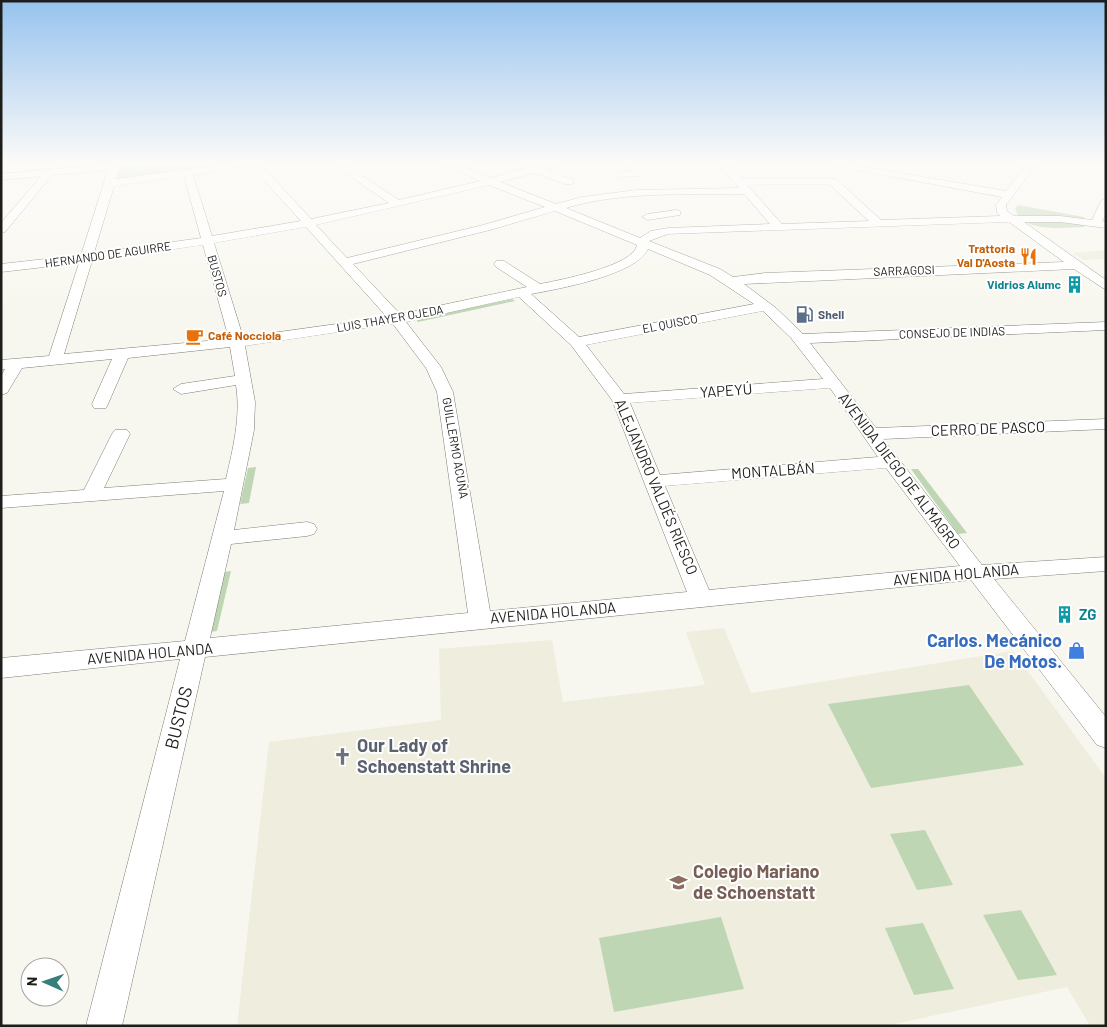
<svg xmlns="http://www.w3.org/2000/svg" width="1107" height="1027" font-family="Barlow,sans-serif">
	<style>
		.built { fill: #efeddd }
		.green { fill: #bfd6b4 }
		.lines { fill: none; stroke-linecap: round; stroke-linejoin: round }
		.minor-casing { stroke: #7e7d75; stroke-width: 1 }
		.minor { fill: #fff; fill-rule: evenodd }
		.labels { text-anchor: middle; stroke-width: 4; stroke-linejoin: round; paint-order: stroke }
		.far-food-label { font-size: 12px; font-weight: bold; fill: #c56008; stroke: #fff; text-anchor: end }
		.far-street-label { font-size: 12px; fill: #1d1d1a; stroke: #fff }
		.far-culture-label { font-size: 12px; font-weight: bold; fill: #0d838f; stroke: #fff; text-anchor: end }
		.far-service-label { font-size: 12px; font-weight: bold; fill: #4e5e75; stroke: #fff; text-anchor: start }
		.street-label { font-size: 15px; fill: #1d1d1a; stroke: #fff }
		.culture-label { font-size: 15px; font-weight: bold; fill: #0d838f; stroke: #fff; text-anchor: start }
		.near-shop-label { font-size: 18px; font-weight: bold; fill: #366cbe; stroke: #fff; text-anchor: end }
		.near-street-label { font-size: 18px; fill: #1d1d1a; stroke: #fff }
		.near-worship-label { font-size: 18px; font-weight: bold; fill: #5b616d; stroke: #fff; text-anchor: start }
		.near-education-label { font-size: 18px; font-weight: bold; fill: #785e54; stroke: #fff; text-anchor: start }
	</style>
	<rect width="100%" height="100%" fill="#f8f7ef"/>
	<g class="built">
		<path d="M1106,250V259L1084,260L1073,253Z"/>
		<path d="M724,628L751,693L1013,651L1106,778V1026H1090L1067,987L885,1026H237L269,742L441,720L439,649L552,640L563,702L705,685L686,632Z"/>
	</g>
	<g class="green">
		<path d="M121,165H233L119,179H117Z"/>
		<path d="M1018,205L1084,217V227C1064,227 1024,234 1015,209Z"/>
		<path d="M512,299L515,301L418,322L416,319Z"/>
		<path d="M256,467L249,503L240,504L248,468Z"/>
		<path d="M911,469H918L967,533L958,534Z"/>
		<path d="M231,571L217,631L210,632L224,572Z"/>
		<path d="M969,685L1024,765L871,788L828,704Z"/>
		<path d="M925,830L953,885L917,890L890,834Z"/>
		<path d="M1021,910L1057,975L1018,980L983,915Z"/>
		<path d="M721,917L744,989L614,1012L599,938Z"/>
		<path d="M923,923L954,989L914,995L885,928Z"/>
	</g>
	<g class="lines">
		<defs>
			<g id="minor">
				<path d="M101,165H120L116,179L220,165H249L193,175L212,236L301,221L250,165H261L311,219L389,203L334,165H346L399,200L480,181L444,165H458L491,178L533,166L560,165L546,170L573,180V184H565L535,173L500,182L556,204L582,197L637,190L739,188L719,165H730L742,179H836L881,220L1000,216L997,212L996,205L1002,197L830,165H854L1006,191L1026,165H1036L1006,205L1007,211L1014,216H1060L1092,220L1101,201L1106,198V214L1102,221L1106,222V228L1060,222H1024L1106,280V290L1074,269L744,284L776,308L803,334L1106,322V330L810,343L876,428L1106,419V429L883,439L982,565L1106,557V571L994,579L1106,717V748L1097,745L971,580L205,657L122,1026H86L180,659L1,678V658L185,641L224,491L1,508V496L84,490L112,434L115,430H127L130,434L104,488L226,479C233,448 241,417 236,385L181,394L173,389L181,384L235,376L230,347L128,358L108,404L106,408H94L92,404L112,359L22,368L7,393L1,395V376L5,369L1,370V360L49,356L79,263L1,272V264L81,255L108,170L52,175L5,232L1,233V223L41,176L1,180V174ZM184,176L201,238L94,253L114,186ZM829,184L869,221L782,224L747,185ZM489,185L545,207L483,225L347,258L316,225ZM744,194L770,224L668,228L651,231L640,238L566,208C623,191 685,195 744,194ZM555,211L637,245C634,266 560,280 540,284L504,261H496L494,264L496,267L527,287L400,314L353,264L490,230ZM1009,222L1064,262L765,273L733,277L720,269L649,241L668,234ZM306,227L387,317L243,337L214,243ZM203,245L229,339L64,354L92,261ZM648,249L710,275L754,304L579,337L531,294C558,289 637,275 648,249ZM519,297L571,345L612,400L687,592L490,611L453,392L441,367L406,322ZM763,311L791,338L823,379L624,394L586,345ZM393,324L426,368L437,392L468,613L210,638L231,544L307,536L314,534L317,529L314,524L307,522L234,530L254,430L255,402L245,346ZM830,388L878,457L660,475L630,403ZM886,468L960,566L709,590L665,486Z"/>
				<path d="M629,165H639L644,173L639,176L618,177V173L633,171Z"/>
				<path d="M676,210L680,211V215L648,220L642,217L648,214Z"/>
			</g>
		</defs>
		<use href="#minor" class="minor-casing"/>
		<use href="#minor" class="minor"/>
	</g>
	<linearGradient id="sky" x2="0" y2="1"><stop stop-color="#97c3ee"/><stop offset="0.53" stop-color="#fcfbf8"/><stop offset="1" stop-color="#fcfbf8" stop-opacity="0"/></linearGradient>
	<rect width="1107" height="309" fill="url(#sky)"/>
	<defs>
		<symbol id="restaurant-bare" viewBox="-9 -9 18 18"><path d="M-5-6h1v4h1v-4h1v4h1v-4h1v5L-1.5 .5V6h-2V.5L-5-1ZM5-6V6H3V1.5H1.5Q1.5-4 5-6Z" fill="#e8710a" stroke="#fff" stroke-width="2.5" paint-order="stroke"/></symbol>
		<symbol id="building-bare" viewBox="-9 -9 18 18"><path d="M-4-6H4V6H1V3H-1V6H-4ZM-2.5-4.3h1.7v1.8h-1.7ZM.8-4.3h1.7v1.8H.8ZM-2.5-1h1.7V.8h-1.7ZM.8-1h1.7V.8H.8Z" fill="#0f9aa8" stroke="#fff" stroke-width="2.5" paint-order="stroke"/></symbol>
		<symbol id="fuel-bare" viewBox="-9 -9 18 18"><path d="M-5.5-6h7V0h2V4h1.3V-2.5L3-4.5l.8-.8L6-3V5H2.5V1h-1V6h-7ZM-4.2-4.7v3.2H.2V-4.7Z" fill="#5c6f8a" stroke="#fff" stroke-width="2.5" paint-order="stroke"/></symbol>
		<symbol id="cafe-bare" viewBox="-9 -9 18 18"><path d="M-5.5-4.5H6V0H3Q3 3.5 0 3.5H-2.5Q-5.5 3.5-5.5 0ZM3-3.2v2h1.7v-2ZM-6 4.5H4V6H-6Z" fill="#e8710a" stroke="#fff" stroke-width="2.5" paint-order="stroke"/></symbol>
		<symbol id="shop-bare" viewBox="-9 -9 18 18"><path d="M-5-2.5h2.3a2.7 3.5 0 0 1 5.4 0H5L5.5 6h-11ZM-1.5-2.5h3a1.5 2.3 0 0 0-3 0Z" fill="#3f7fe0" stroke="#fff" stroke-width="2.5" paint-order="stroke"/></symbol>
		<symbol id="church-bare" viewBox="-9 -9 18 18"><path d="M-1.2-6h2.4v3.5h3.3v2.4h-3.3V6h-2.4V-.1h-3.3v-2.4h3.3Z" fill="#6b7280" stroke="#fff" stroke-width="2.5" paint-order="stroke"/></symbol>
		<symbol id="school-bare" viewBox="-9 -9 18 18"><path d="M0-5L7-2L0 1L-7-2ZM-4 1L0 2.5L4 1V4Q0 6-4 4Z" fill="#8d6e63" stroke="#fff" stroke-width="2.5" paint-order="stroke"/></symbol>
	</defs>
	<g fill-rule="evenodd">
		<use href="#restaurant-bare" x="1016" y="244" width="25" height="25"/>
		<use href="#building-bare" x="1062" y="272" width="25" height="25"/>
		<use href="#fuel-bare" x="792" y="302" width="25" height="25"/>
		<use href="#cafe-bare" x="182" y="324" width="25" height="25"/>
		<use href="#building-bare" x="1052" y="602" width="25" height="25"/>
		<use href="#shop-bare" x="1064" y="638" width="25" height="25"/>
		<use href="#church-bare" x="330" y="744" width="25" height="25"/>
		<use href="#school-bare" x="666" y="870" width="25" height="25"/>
	</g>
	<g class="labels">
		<g class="far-food-label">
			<text x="1015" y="253">Trattoria<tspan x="1015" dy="14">Val D'Aosta</tspan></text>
			<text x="208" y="340" text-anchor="start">Café Nocciola</text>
		</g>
		<g class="far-street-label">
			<text transform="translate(108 255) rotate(-8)" y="4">HERNANDO DE AGUIRRE</text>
			<text transform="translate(904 271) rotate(-2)" y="4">SARRAGOSI</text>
			<text transform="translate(217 276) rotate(74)" y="4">BUSTOS</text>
			<text transform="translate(390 319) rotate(-10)" y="4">LUIS THAYER OJEDA</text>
			<text transform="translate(670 324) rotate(-11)" y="4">EL QUISCO</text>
			<text transform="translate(952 333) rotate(-2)" y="4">CONSEJO DE INDIAS</text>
			<text transform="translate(455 448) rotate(80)" y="4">GUILLERMO ACUÑA</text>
		</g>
		<g class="far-culture-label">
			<text x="1061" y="289">Vidrios Alumc</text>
		</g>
		<g class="far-service-label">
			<text x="818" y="319">Shell</text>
		</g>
		<g class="street-label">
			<text transform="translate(726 391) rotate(-4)" y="5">YAPEYÚ</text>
			<text transform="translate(988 429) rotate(-2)" y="5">CERRO DE PASCO</text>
			<text transform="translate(773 471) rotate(-4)" y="5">MONTALBÁN</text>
			<text transform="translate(899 471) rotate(53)" y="5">AVENIDA DIEGO DE ALMAGRO</text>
			<text transform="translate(656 487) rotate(67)" y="5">ALEJANDRO VALDÉS RIESCO</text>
			<text transform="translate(956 575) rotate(-5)" y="5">AVENIDA HOLANDA</text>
			<text transform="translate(553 613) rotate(-5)" y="5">AVENIDA HOLANDA</text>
			<text transform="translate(150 654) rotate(-5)" y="5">AVENIDA HOLANDA</text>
		</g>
		<g class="culture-label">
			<text x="1079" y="620">ZG</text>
		</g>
		<g class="near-shop-label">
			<text x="1062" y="647">Carlos. Mecánico<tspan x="1062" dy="21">De Motos.</tspan></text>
		</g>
		<g class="near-street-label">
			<text transform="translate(179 718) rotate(-76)" y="6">BUSTOS</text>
		</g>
		<g class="near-worship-label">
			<text x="357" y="752">Our Lady of<tspan x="357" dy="21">Schoenstatt Shrine</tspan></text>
		</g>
		<g class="near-education-label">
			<text x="693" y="878">Colegio Mariano<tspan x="693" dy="21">de Schoenstatt</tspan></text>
		</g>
	</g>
	<rect width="1107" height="1027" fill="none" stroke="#1d1d1a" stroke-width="5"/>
	<g transform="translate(45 982) rotate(272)"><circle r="24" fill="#ffffff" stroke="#a5a5a3"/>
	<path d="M0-4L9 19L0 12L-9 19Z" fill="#377f7c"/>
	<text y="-8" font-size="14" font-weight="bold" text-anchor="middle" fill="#1d1d1a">N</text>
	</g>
</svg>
